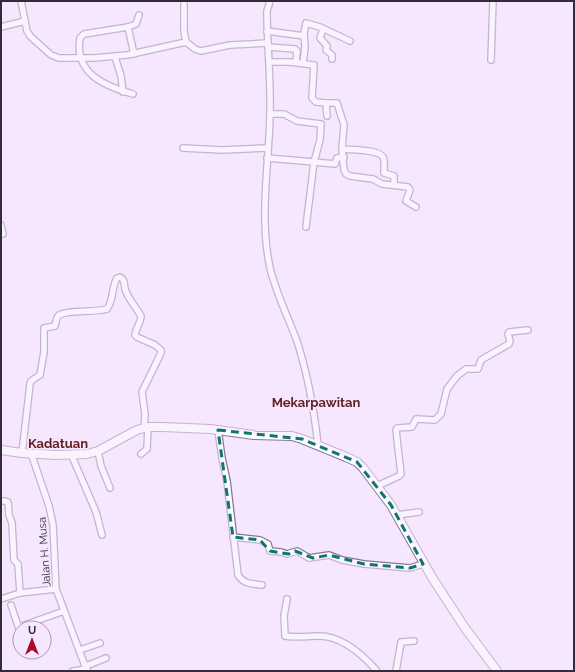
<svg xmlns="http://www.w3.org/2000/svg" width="575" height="672" font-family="Raleway,sans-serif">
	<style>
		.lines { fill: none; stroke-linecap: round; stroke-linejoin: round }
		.street-casing { stroke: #877792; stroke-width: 8 }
		.secondary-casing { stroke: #877792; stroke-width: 10 }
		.street { stroke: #fff; stroke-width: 5.5 }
		.secondary { stroke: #fff; stroke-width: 8 }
		.marked { fill: none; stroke: #0f766e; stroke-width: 3; stroke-dasharray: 8 5; stroke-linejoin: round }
		.labels { text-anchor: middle; stroke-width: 3.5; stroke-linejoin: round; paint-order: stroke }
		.street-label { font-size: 11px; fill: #322c37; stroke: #f5e7ff }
		.quarter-label { font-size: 13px; font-weight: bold; fill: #652024; stroke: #f5e7ff }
	</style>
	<rect width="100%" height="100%" fill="#f5e7ff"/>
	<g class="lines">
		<defs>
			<g id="street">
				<path d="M21,1L27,31L30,36L51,55L59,58H94L127,55L186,42L195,49L201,51L230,45L268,43"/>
				<path d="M184,1V31L186,42"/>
				<path d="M270,1L267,11C267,45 271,79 270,114C269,165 259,216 270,268C276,293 288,317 297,341C308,375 314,410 318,445"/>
				<path d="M1,27L25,21"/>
				<path d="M128,27L136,24L139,15"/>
				<path d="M323,29L320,38L327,46L326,50L332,55V59"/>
				<path d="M267,31L304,36"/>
				<path d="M268,47L295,49L297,51L296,62"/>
				<path d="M115,57L121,76L123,92"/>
				<path d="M491,60L493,1"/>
				<path d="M269,62H289L314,65L312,98L316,102L326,103L327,116"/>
				<path d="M303,63L305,47L304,33L306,23L320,27L350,41"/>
				<path d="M133,94C104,86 74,73 80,38L84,34L128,27L134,54"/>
				<path d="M326,103H337L344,125L342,149L344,170L346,174L350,176L373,179L382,184L408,187L410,190L406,201L416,207"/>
				<path d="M270,114H284L297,121L321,124L320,140L314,162L335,164L337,158L344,157"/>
				<path d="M183,148L222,150L268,148"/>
				<path d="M342,149C351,150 378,149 383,157C385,161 384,168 384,173L394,176V184"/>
				<path d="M267,158L314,162L306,227"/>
				<path d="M1,225L3,234"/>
				<path d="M218,430L222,458L227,481L238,575C243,584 253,584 262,585"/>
				<path d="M98,451L101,466L110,488"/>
				<path d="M22,453L30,384L31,381L40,375L44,352V328L55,326C56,323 56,317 59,315C70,309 94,313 107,309C114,300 111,288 117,278L120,277C125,280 124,283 125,289C128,299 136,307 141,316C141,322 136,328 135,335L137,337L155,345L161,350V353L142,392L145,414L144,428"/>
				<path d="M31,453L49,506L53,525L56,589L87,671"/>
				<path d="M71,454L96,512L102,535"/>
				<path d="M141,454L147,449L148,427"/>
				<path d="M377,486L399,476L401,474L396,430L397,428L412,427L416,419L435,420L441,414L447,389L457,376L466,369H478L481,360L509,344L510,341L508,334L509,332L528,330"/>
				<path d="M1,501H5L8,502L9,515L12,523L14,560L18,564L20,593"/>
				<path d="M397,515L419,512"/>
				<path d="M233,537L260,540L268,544L270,551L281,552L287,554L297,551L309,558L329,555L342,560L364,564L410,568L423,564"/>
				<path d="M1,599L20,593L56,589"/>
				<path d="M287,599L284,616L285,636C296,638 308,636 319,636C342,636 363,655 377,671"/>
				<path d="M11,605L19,629"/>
				<path d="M19,627L64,611"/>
				<path d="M80,650L100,643"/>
				<path d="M86,666L106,658"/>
				<path d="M73,671L87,669"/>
				<path d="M396,671L401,642L414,641"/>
			</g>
			<path id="secondary" d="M1,450L22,453L56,455L87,454L98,451L137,430L148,427H162L210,429L254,435L292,436L302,439L346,457L357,462L363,468L391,505L433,579L465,628L497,671"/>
		</defs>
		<use href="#street" class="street-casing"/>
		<use href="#secondary" class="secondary-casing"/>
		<use href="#street" class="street"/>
		<use href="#secondary" class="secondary"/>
	</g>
	<path d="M0 0H575V672H0ZM218,430L302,439L357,462L391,505L423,564L410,568L364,564L329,555L313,558L295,551L289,554L270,551L260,540L233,537Z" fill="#f5e7ff" fill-opacity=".55" fill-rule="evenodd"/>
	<path class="marked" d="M218,430L302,439L357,462L391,505L423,564L410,568L364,564L329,555L313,558L295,551L289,554L270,551L260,540L233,537Z"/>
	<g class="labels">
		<g class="street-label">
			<text transform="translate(44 552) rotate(-94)" y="4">Jalan H. Musa</text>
		</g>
		<g class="quarter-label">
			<text x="316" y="407">Mekarpawitan</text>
			<text x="58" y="448">Kadatuan</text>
		</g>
	</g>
	<rect width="575" height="672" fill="none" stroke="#322c37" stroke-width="4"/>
	<g transform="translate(32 640)"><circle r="19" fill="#f5e7ff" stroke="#a79caf"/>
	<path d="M0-3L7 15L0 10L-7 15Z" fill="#a70e2b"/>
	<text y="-6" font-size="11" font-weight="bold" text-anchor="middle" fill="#322c37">U</text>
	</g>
</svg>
